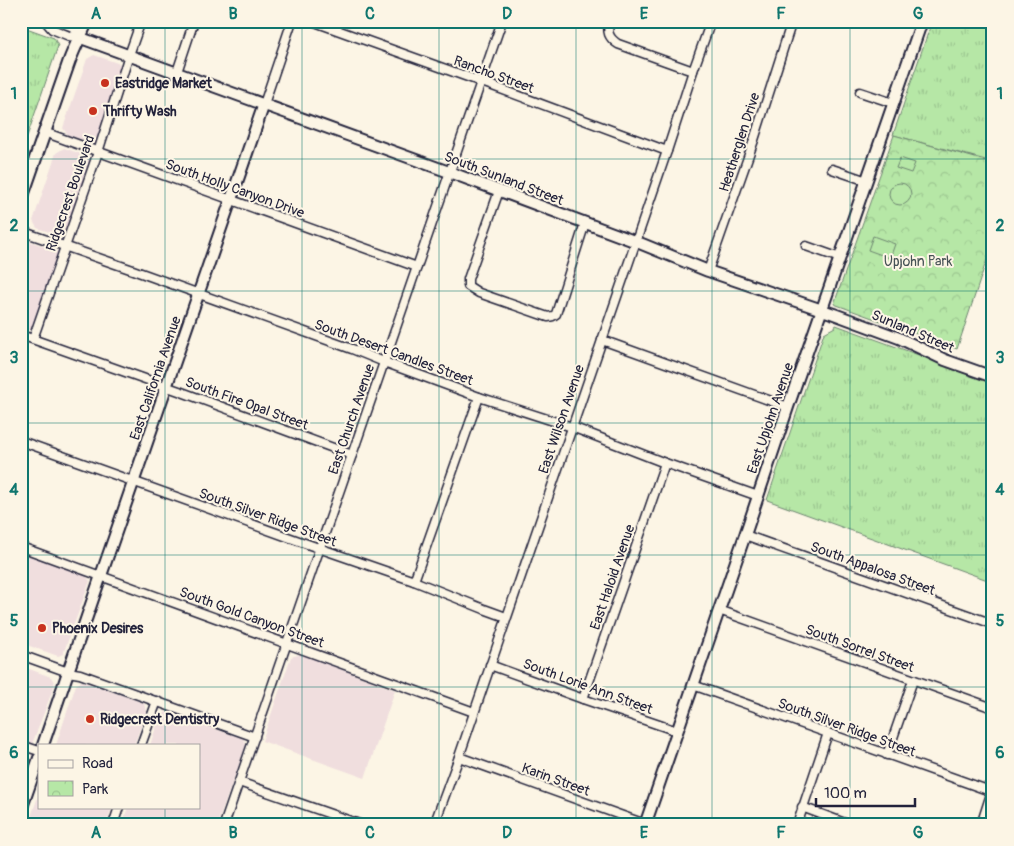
<svg xmlns="http://www.w3.org/2000/svg" width="1014" height="846" font-family="Pangolin,sans-serif">
	<style>
		.built { fill: #f0dede }
		.grass { fill: url(#grass-tufts); stroke: #6c8470 }
		.park { fill: url(#park-crowns); stroke: #6c8470 }
		.garden { fill: #b6e7a6; stroke: #6c8470 }
		.lines { fill: none; stroke-linecap: round; stroke-linejoin: round }
		.street-casing { stroke: #22223b; stroke-width: 11 }
		.secondary-casing { stroke: #22223b; stroke-width: 14 }
		.primary-casing { stroke: #22223b; stroke-width: 15 }
		.street { stroke: #fcf5e5; stroke-width: 8 }
		.secondary { stroke: #fcf5e5; stroke-width: 10 }
		.primary { stroke: #fcf5e5; stroke-width: 11 }
		.grid { fill: none; stroke: #0f766e; stroke-width: 1; stroke-opacity: 0.55 }
		.poi-dot { fill: #c8321e; stroke: #fcf5e5; stroke-width: 2 }
		.labels { text-anchor: middle; stroke-width: 4; stroke-linejoin: round; paint-order: stroke }
		.street-label { font-size: 14px; fill: #22223b; stroke: #fcf5e5 }
		.poi-label { font-size: 14px; font-weight: bold; fill: #22223b; stroke: #fcf5e5; text-anchor: start }
		.park-label { font-size: 14px; fill: #475356; stroke: #fcf5e5 }
		.neatline { fill: none; stroke: #0f766e; stroke-width: 2 }
		.grid-label { font-size: 16px; text-anchor: middle; font-weight: bold; fill: #0f766e }
	</style>
	<defs>
		<pattern id="grass-tufts" width="24" height="20" patternUnits="userSpaceOnUse" patternTransform="scale(1.25)"><rect width="24" height="20" fill="#b6e7a6"/><path d="M3 7l-1-3M5 7V3M7 7l1-3M15 17l-1-3M17 17v-4M19 17l1-3" fill="none" stroke="#9cc690"/></pattern>
		<pattern id="park-crowns" width="20" height="18" patternUnits="userSpaceOnUse" patternTransform="scale(1.25)"><rect width="20" height="18" fill="#b6e7a6"/><path d="M2 6a3 3 0 1 1 6 0M12 15a3 3 0 1 1 6 0" fill="none" stroke="#9cc690"/></pattern>
	</defs>
	<rect width="100%" height="100%" fill="#fcf5e5"/>
	<filter id="ink" filterUnits="userSpaceOnUse"><feTurbulence type="fractalNoise" baseFrequency=".02" numOctaves="2"/><feDisplacementMap in="SourceGraphic" scale="10" xChannelSelector="R" yChannelSelector="G"/><feConvolveMatrix kernelMatrix="1 2 1 2 8 2 1 2 1" color-interpolation-filters="sRGB"/></filter>
	<g filter="url(#ink)">
		<g class="built">
			<path d="M94,55L129,67L101,146L68,135L63,128L87,59Z"/>
			<path d="M64,148L98,160L71,239L37,228L33,221L56,153Z"/>
			<path d="M29,241L64,253L36,332L21,327V246Z"/>
			<path d="M21,552L84,574L90,581L63,654L58,656L21,643Z"/>
			<path d="M301,654L395,690L365,778L262,741L291,657Z"/>
			<path d="M21,666L51,677L55,684L21,773Z"/>
			<path d="M82,681L144,703L146,712L134,745H56L76,685Z"/>
			<path d="M166,712L244,739L246,745L217,825H122L128,807H199V745H150L160,716Z"/>
			<path d="M39,794V807H112L106,825H28Z"/>
		</g>
		<g class="grass">
			<path d="M932,21H993V162L893,135Z"/>
			<path d="M21,26L54,38L58,46L21,154Z"/>
			<path d="M836,325L993,382V582L767,500L824,333L835,327Z"/>
		</g>
		<path class="park" d="M894,135L993,163V241L957,349L834,304Z"/>
		<g class="garden">
			<path d="M900,158L915,163L911,173L896,168Z"/>
			<circle cx="900" cy="194" r="11"/>
			<path d="M873,236L895,244L890,258L868,250Z"/>
		</g>
		<g class="lines">
			<defs>
				<g id="street">
					<path d="M57,21L73,27L81,38"/>
					<path d="M312,21L490,85L667,151"/>
					<path d="M610,21C606,32 609,38 618,44L693,71L684,68"/>
					<path d="M46,22L52,29L69,36L81,38"/>
					<path d="M177,72L194,21"/>
					<path d="M860,92L893,103"/>
					<path d="M264,104L292,21"/>
					<path d="M44,132L417,267"/>
					<path d="M832,169L867,181"/>
					<path d="M499,191L468,279V286L479,293L548,317L553,316L556,314L585,223"/>
					<path d="M21,231L130,269L352,349L384,362L479,397L572,427L665,463L758,496"/>
					<path d="M806,246L840,258"/>
					<path d="M708,271L753,143L792,21"/>
					<path d="M21,335L179,391L352,455"/>
					<path d="M33,339L98,152L129,55L141,21"/>
					<path d="M602,340L788,407"/>
					<path d="M21,441L310,545L414,581L484,609L506,617"/>
					<path d="M745,535L993,624"/>
					<path d="M21,547L474,712"/>
					<path d="M414,581L479,397"/>
					<path d="M719,610L993,708"/>
					<path d="M21,655L68,672L80,674L255,737"/>
					<path d="M490,665L583,699L677,731"/>
					<path d="M693,685L993,792"/>
					<path d="M583,699L665,463"/>
					<path d="M21,745L39,751"/>
					<path d="M141,745L157,701"/>
					<path d="M887,755L913,680"/>
					<path d="M459,757L645,824"/>
					<path d="M239,782L362,825"/>
					<path d="M802,807L850,825"/>
					<path d="M113,825L119,807"/>
					<path d="M224,825L502,21"/>
					<path d="M434,825L459,757L667,151L693,71L711,21"/>
					<path d="M797,825L828,733"/>
					<path d="M981,825L992,791"/>
				</g>
				<g id="secondary">
					<path d="M81,38L449,172L642,244L708,271L834,314L899,338L945,360L993,377"/>
					<path d="M43,745C116,531 190,317 264,104"/>
					<path d="M21,810L39,758"/>
					<path d="M645,825L745,535L788,407L922,21"/>
				</g>
				<path id="primary" d="M21,200L69,62C74,48 81,35 87,21"/>
			</defs>
			<use href="#street" class="street-casing"/>
			<use href="#secondary" class="secondary-casing"/>
			<use href="#primary" class="primary-casing"/>
			<use href="#street" class="street"/>
			<use href="#secondary" class="secondary"/>
			<use href="#primary" class="primary"/>
		</g>
	</g>
	<path class="grid" d="M165,21V745M302,21V825M439,21V825M576,21V825M712,21V825M850,21V825M21,159H993M21,291H993M21,423H993M21,555H993M21,687H993M165,807V825"/>
	<g class="poi-dot">
		<circle cx="105" cy="83" r="5"/>
		<circle cx="93" cy="111" r="5"/>
		<circle cx="42" cy="628" r="5"/>
		<circle cx="90" cy="719" r="5"/>
	</g>
	<g class="labels">
		<g class="street-label">
			<text transform="translate(494 74) rotate(20)" y="5">Rancho Street</text>
			<text transform="translate(739 142) rotate(-72)" y="5">Heatherglen Drive</text>
			<text transform="translate(504 178) rotate(21)" y="5">South Sunland Street</text>
			<text transform="translate(235 188) rotate(20)" y="5">South Holly Canyon Drive</text>
			<text transform="translate(70 193) rotate(-71)" y="5">Ridgecrest Boulevard</text>
			<text transform="translate(913 331) rotate(23)" y="5">Sunland Street</text>
			<text transform="translate(394 352) rotate(20)" y="5">South Desert Candles Street</text>
			<text transform="translate(155 378) rotate(-71)" y="5">East California Avenue</text>
			<text transform="translate(247 403) rotate(20)" y="5">South Fire Opal Street</text>
			<text transform="translate(770 418) rotate(-71)" y="5">East Upjohn Avenue</text>
			<text transform="translate(351 419) rotate(-71)" y="5">East Church Avenue</text>
			<text transform="translate(561 419) rotate(-71)" y="5">East Wilson Avenue</text>
			<text transform="translate(268 517) rotate(20)" y="5">South Silver Ridge Street</text>
			<text transform="translate(873 568) rotate(20)" y="5">South Appalosa Street</text>
			<text transform="translate(612 577) rotate(-71)" y="5">East Haloid Avenue</text>
			<text transform="translate(252 617) rotate(20)" y="5">South Gold Canyon Street</text>
			<text transform="translate(860 648) rotate(20)" y="5">South Sorrel Street</text>
			<text transform="translate(588 686) rotate(20)" y="5">South Lorie Ann Street</text>
			<text transform="translate(847 727) rotate(20)" y="5">South Silver Ridge Street</text>
			<text transform="translate(556 779) rotate(20)" y="5">Karin Street</text>
		</g>
		<g class="poi-label">
			<text x="115" y="88">Eastridge Market</text>
			<text x="103" y="116">Thrifty Wash</text>
			<text x="52" y="633">Phoenix Desires</text>
			<text x="100" y="724">Ridgecrest Dentistry</text>
		</g>
		<g class="park-label">
			<text x="918" y="266">Upjohn Park</text>
		</g>
	</g>
	<rect width="1014" height="846" fill="none" stroke="#fcf5e5" stroke-width="55"/>
	<rect x="38" y="744" width="162" height="65" fill="#fcf5e5" stroke="#a5a1a1"/>
	<rect x="48" y="760" width="25" height="8" fill="#fcf5e5" stroke="#a5a1a1"/>
	<text x="82" y="768" font-size="15" fill="#22223b">Road</text>
	<rect x="48" y="781" width="25" height="15" fill="url(#park-crowns)" stroke="#a5a1a1"/>
	<text x="82" y="794" font-size="15" fill="#22223b">Park</text>
	<path d="M816 798v8h99v-8" fill="none" stroke="#22223b" stroke-width="2.5"/>
	<text x="824" y="798" font-size="15" fill="#22223b" stroke="#fcf5e5" stroke-width="4" paint-order="stroke">100 m</text>
	<rect x="28" y="28" width="958" height="790" class="neatline"/>
	<g class="grid-label">
		<text x="96" y="19">A</text>
		<text x="233" y="19">B</text>
		<text x="370" y="19">C</text>
		<text x="507" y="19">D</text>
		<text x="644" y="19">E</text>
		<text x="781" y="19">F</text>
		<text x="918" y="19">G</text>
		<text x="14" y="99">1</text>
		<text x="1000" y="99">1</text>
		<text x="14" y="231">2</text>
		<text x="1000" y="231">2</text>
		<text x="14" y="363">3</text>
		<text x="1000" y="363">3</text>
		<text x="14" y="495">4</text>
		<text x="1000" y="495">4</text>
		<text x="14" y="626">5</text>
		<text x="1000" y="626">5</text>
		<text x="14" y="758">6</text>
		<text x="1000" y="758">6</text>
		<text x="96" y="838">A</text>
		<text x="233" y="838">B</text>
		<text x="370" y="838">C</text>
		<text x="507" y="838">D</text>
		<text x="644" y="838">E</text>
		<text x="781" y="838">F</text>
		<text x="918" y="838">G</text>
	</g>
</svg>
